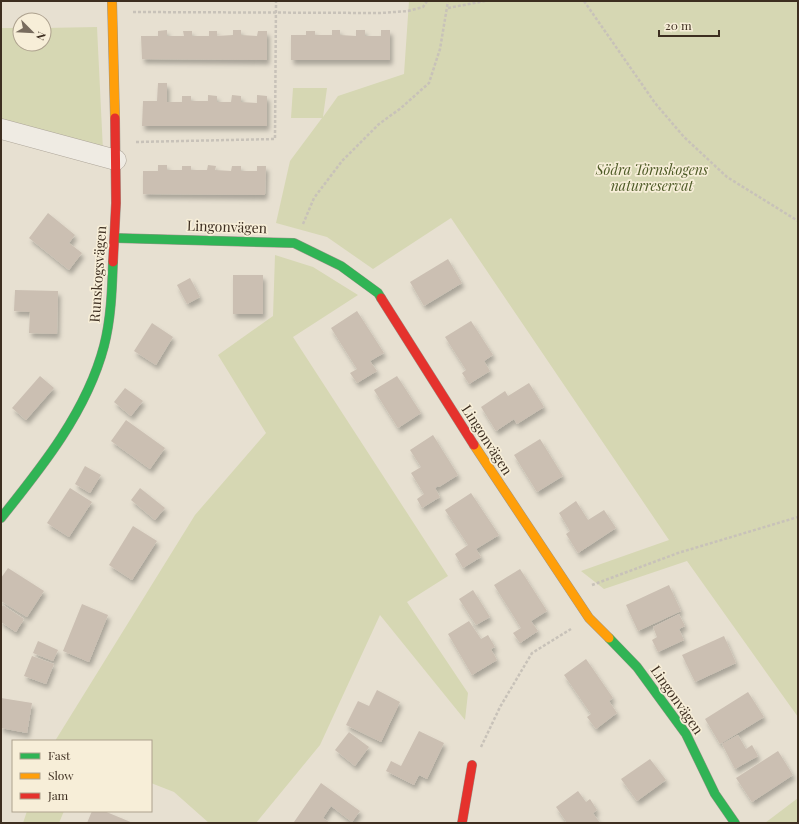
<svg xmlns="http://www.w3.org/2000/svg" width="799" height="824" font-family="'Playfair Display',serif">
	<style>
		.green { fill: #d6d7b3 }
		.building { fill: #cbbfb2; filter: url(#shadow) }
		.lines { fill: none; stroke-linecap: round; stroke-linejoin: round }
		.street-casing { stroke: #ada599; stroke-width: 21 }
		.fast-casing { stroke: #9c958a; stroke-width: 10 }
		.slow-casing { stroke: #9c958a; stroke-width: 10 }
		.jam-casing { stroke: #9c958a; stroke-width: 10 }
		.path { stroke: #c8c2b9; stroke-width: 2.5; stroke-dasharray: 3 2; stroke-linecap: butt }
		.street { stroke: #efebe3; stroke-width: 20 }
		.fast { stroke: #30b455; stroke-width: 9 }
		.slow { stroke: #ff9f0a; stroke-width: 9 }
		.jam { stroke: #e5322d; stroke-width: 9 }
		.labels { text-anchor: middle; stroke-width: 3.5; stroke-linejoin: round; paint-order: stroke }
		.park-label { font-size: 14px; font-style: italic; fill: #4d5a26; stroke: #f7eed8 }
		.street-label { font-size: 14px; fill: #3d2e20; stroke: #f7eed8 }
	</style>
	<defs>
		<filter id="shadow"><feDropShadow dx="2.5" dy="4.5" stdDeviation="2" flood-color="#0004"/></filter>
	</defs>
	<rect width="100%" height="100%" fill="#e7e0d1"/>
	<g class="green">
		<path d="M409,1H798V717L687,561L604,589L581,571L669,540L451,218L373,269L327,237L276,223L290,161L322,118H291L293,88H327L323,117L338,96L404,74Z"/>
		<path d="M97,27L103,151L1,120V28H20V44H44V28Z"/>
		<path d="M275,255L313,267L358,295L293,337L448,576L407,602L468,693L465,720L380,615L320,745L256,823H209L174,792L151,783V741H55L195,515L266,433L218,355L273,316Z"/>
		<path d="M798,798V823H765Z"/>
		<path d="M27,811H64L59,823H23Z"/>
	</g>
	<g class="building">
		<path d="M167,30V36H184L183,31H192V36H209V31H217V36L233,35V30H241V35L257,36L258,31H267V60L142,59L141,36H158V31Z"/>
		<path d="M332,30H340V35L356,36V30H365V36H381V30H390V60H291V35H306V31H315V35H332Z"/>
		<path d="M158,83H167V102H182V96H191V101H208V95L217,96V102H231L232,95L241,96V102L257,103V95L267,96V126H142L143,101H157Z"/>
		<path d="M158,165H167V170H182V166H191V170H207L208,165L216,166L215,170L231,171L232,166H241V171H257V166H266L265,195L143,194V171H158Z"/>
		<path d="M48,213L75,235L69,243L82,253L69,270L29,238Z"/>
		<path d="M448,259L462,283L424,306L410,282Z"/>
		<rect x="233" y="275" width="30" height="39"/>
		<path d="M190,278L200,297L187,304L177,285Z"/>
		<path d="M15,290L58,291L57,334L29,333L30,312L14,311Z"/>
		<path d="M357,311L384,353L370,361L377,371L357,383L350,373L357,369L331,328Z"/>
		<path d="M471,321L493,355L484,361L490,371L469,384L462,373L466,370L445,337Z"/>
		<path d="M152,323L173,337L156,365L134,351Z"/>
		<path d="M40,376L54,388L26,420L12,408Z"/>
		<path d="M397,376L421,413L398,428L374,390Z"/>
		<path d="M529,383L544,407L517,424L514,419L496,431L481,407L505,391L508,396Z"/>
		<path d="M125,388L143,401L131,416L114,402Z"/>
		<path d="M126,420L165,448L150,469L111,441Z"/>
		<path d="M433,435L458,475L439,487L438,486L435,488L440,497L422,508L417,499L424,494L411,473L421,467L410,450Z"/>
		<path d="M540,439L563,476L537,492L514,455Z"/>
		<path d="M85,466L101,475L90,493L75,484Z"/>
		<path d="M70,488L92,502L69,537L47,523Z"/>
		<path d="M140,488L165,508L155,520L131,500Z"/>
		<path d="M471,493L499,535L476,549L481,557L463,568L455,554L468,545L445,510Z"/>
		<path d="M576,501L588,520L604,510L616,528L578,553L566,534L570,531L559,513Z"/>
		<path d="M133,526L157,541L132,580L109,565Z"/>
		<path d="M8,568L44,591L27,617L1,601V578Z"/>
		<path d="M520,569L547,611L531,621L538,631L520,643L513,633L521,628L494,585Z"/>
		<path d="M669,585L681,611L638,631L626,605Z"/>
		<path d="M473,590L490,617L476,625L459,599Z"/>
		<path d="M82,604L108,615L89,662L63,651Z"/>
		<path d="M3,605L24,619L16,632L1,622V608Z"/>
		<path d="M679,614L685,626L679,629L684,640L658,652L652,640L657,637L653,627Z"/>
		<path d="M469,621L481,639L488,635L495,647L491,649L497,660L472,675L448,634Z"/>
		<path d="M724,636L736,663L695,682L682,655Z"/>
		<path d="M38,641L58,650L53,661L33,653Z"/>
		<path d="M32,656L54,664L46,684L24,676Z"/>
		<path d="M586,659L613,698L609,701L617,713L596,729L587,717L591,714L564,675Z"/>
		<path d="M377,690L400,702L381,742L346,725L358,701L369,706Z"/>
		<path d="M748,692L764,717L720,744L705,719Z"/>
		<path d="M1,698L32,703L27,733L1,728Z"/>
		<path d="M419,731L444,743L427,779L419,775L414,785L386,771L391,761L401,766Z"/>
		<path d="M349,732L369,747L355,766L335,750Z"/>
		<path d="M738,735L746,749L752,745L758,756L735,769L722,744Z"/>
		<path d="M778,751L793,775L752,802L736,778Z"/>
		<path d="M650,759L666,780L637,801L621,779Z"/>
		<path d="M321,783L360,811L352,822L331,806L323,818L330,823H296L294,822Z"/>
		<path d="M578,791L586,802L590,799L597,810L593,813L600,823H567L556,807Z"/>
		<path d="M92,811H104L133,823H87Z"/>
	</g>
	<g class="lines">
		<defs>
			<path id="street" d="M1,129L116,160"/>
			<g id="fast">
				<path d="M115,238L294,243L341,266L378,293L381,298"/>
				<path d="M1,518C42,467 87,411 104,346C111,319 112,290 113,262"/>
				<path d="M609,638L637,667L686,734L715,794L735,823"/>
			</g>
			<g id="slow">
				<path d="M112,1L115,118"/>
				<path d="M474,445L589,618L609,638"/>
			</g>
			<g id="jam">
				<path d="M113,262L116,203L115,118"/>
				<path d="M381,298L474,445"/>
				<path d="M462,823L472,765"/>
			</g>
		</defs>
		<use href="#street" class="street-casing"/>
		<use href="#fast" class="fast-casing"/>
		<use href="#slow" class="slow-casing"/>
		<use href="#jam" class="jam-casing"/>
		<g class="path">
			<path d="M584,1L655,103L684,137L727,177L798,221"/>
			<path d="M448,8L485,1"/>
			<path d="M133,12L381,13L408,11L423,7L427,1"/>
			<path d="M136,142L275,139L276,1"/>
			<path d="M303,224L314,198L342,161L379,124L401,108L429,83L440,49L448,1"/>
			<path d="M592,585L678,553L798,517"/>
			<path d="M481,747L500,707L532,653L571,629"/>
		</g>
		<use href="#street" class="street"/>
		<use href="#fast" class="fast"/>
		<use href="#slow" class="slow"/>
		<use href="#jam" class="jam"/>
	</g>
	<g class="labels">
		<g class="park-label">
			<text x="652" y="175">Södra Törnskogens<tspan x="652" dy="16">naturreservat</tspan></text>
		</g>
		<g class="street-label">
			<text transform="translate(227 227) rotate(2)" y="5">Lingonvägen</text>
			<text transform="translate(98 274) rotate(-86)" y="5">Runskogsvägen</text>
			<text transform="translate(487 440) rotate(57)" y="5">Lingonvägen</text>
			<text transform="translate(677 700) rotate(55)" y="5">Lingonvägen</text>
		</g>
	</g>
	<rect width="799" height="824" fill="none" stroke="#3d2e20" stroke-width="4"/>
	<rect x="12" y="740" width="140" height="72" fill="#f7eed8" stroke="#ada18e"/>
	<rect x="20" y="753" width="20" height="6" fill="#30b455" stroke="#ada18e"/>
	<text x="48" y="760" font-size="12" fill="#3d2e20">Fast</text>
	<rect x="20" y="773" width="20" height="6" fill="#ff9f0a" stroke="#ada18e"/>
	<text x="48" y="780" font-size="12" fill="#3d2e20">Slow</text>
	<rect x="20" y="793" width="20" height="6" fill="#e5322d" stroke="#ada18e"/>
	<text x="48" y="800" font-size="12" fill="#3d2e20">Jam</text>
	<g transform="translate(32 32) rotate(114)"><circle r="19" fill="#f7eed8" stroke="#ada18e"/>
	<path d="M0-3L7 15L0 10L-7 15Z" fill="#786c5e"/>
	<text y="-6" font-size="11" font-weight="bold" text-anchor="middle" fill="#3d2e20">N</text>
	</g>
	<path d="M659 30v6h60v-6" fill="none" stroke="#3d2e20" stroke-width="2"/>
	<text x="665" y="30" font-size="12" fill="#3d2e20" stroke="#f7eed8" stroke-width="3" paint-order="stroke">20 m</text>
</svg>
